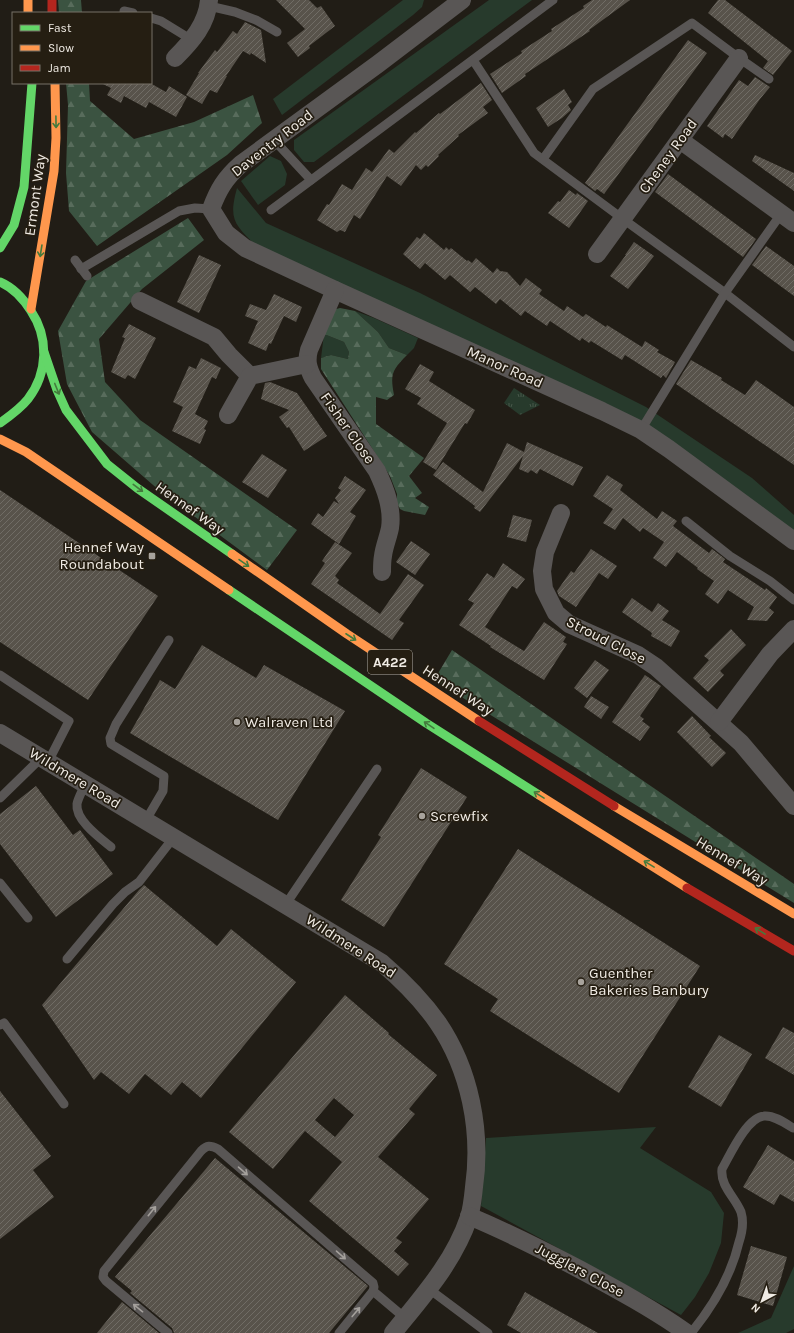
<svg xmlns="http://www.w3.org/2000/svg" width="794" height="1333" font-family="Karla,sans-serif">
	<style>
		.green { fill: #273a2c }
		.forest { fill: url(#forest-firs) }
		.park { fill: url(#park-tufts) }
		.building { fill: url(#building-hatch); fill-rule: evenodd }
		.lines { fill: none; stroke-linecap: round; stroke-linejoin: round }
		.lane { stroke: #595655; stroke-width: 9 }
		.street { stroke: #595655; stroke-width: 18 }
		.fast { stroke: #63d668; stroke-width: 9 }
		.slow { stroke: #ff974d; stroke-width: 9 }
		.jam { stroke: #b3261e; stroke-width: 9 }
		.oneway { stroke: #447a3d }
		.oneway2 { stroke: #a4a09c }
		.poi-dot { fill: #a8a39c; stroke: #251e12; stroke-width: 1.5 }
		.labels { text-anchor: middle; stroke-width: 3.5; stroke-linejoin: round; paint-order: stroke }
		.shield { fill: #251e12; stroke: #b3aea5; stroke-width: 1 }
		.shield-label { font-size: 14px; font-weight: bold; fill: #f0ebe4 }
		.street-label { font-size: 15px; fill: #f0ebe4; stroke: #251e12 }
		.poi-label { font-size: 15px; fill: #f0ebe4; stroke: #251e12; text-anchor: start }
	</style>
	<defs>
		<pattern id="forest-firs" width="22" height="20" patternUnits="userSpaceOnUse"><rect width="22" height="20" fill="#3b5341"/><path d="M5 1l3.5 6h-7zM16 11l3.5 6h-7z" fill="#586c5c"/></pattern>
		<pattern id="park-tufts" width="24" height="20" patternUnits="userSpaceOnUse"><rect width="24" height="20" fill="#273a2c"/><path d="M3 7l-1-3M5 7V3M7 7l1-3M15 17l-1-3M17 17v-4M19 17l1-3" fill="none" stroke="#47574a"/></pattern>
		<pattern id="building-hatch" width="6" height="6" patternUnits="userSpaceOnUse"><rect width="6" height="6" fill="#58534b"/><path d="M-1 1l2-2M0 6l6-6M5 7l2-2" fill="none" stroke="#706c65"/></pattern>
	</defs>
	<rect width="100%" height="100%" fill="#211d16"/>
	<g class="green">
		<path d="M403,0H424L422,7L413,15L282,115L273,99Z"/>
		<path d="M489,0H532L314,162H304L294,150V140Z"/>
		<path d="M270,156L281,161L287,174L285,185L258,205L241,181Z"/>
		<path d="M237,188L266,223L420,293L646,407L752,478L794,515V535L636,423L257,247C235,224 228,221 237,188Z"/>
		<path d="M355,311L374,318L418,338L414,348L407,355L389,348L378,332Z"/>
		<path d="M324,334L344,342L349,352L348,359L331,355L321,358Z"/>
		<path d="M656,1127L640,1148L711,1192L724,1213L721,1243L709,1273L695,1297L681,1315L481,1206L486,1138Z"/>
		<path d="M794,1266V1329L786,1333H738L771,1318Z"/>
	</g>
	<g class="forest">
		<path d="M58,0H81L82,13H59Z"/>
		<path d="M66,83H89L90,101L134,139L194,122L253,95L262,123L227,155L97,246L69,211L66,173L68,105Z"/>
		<path d="M188,218L204,240L142,289L99,339L105,382L140,420L297,530L267,570L160,491L92,432L67,384L58,331L86,281Z"/>
		<path d="M340,308L355,311L378,332L389,348L407,355C392,370 390,374 394,395L387,400L376,397V424L424,458L409,476L422,493L415,498L429,507L425,515L404,511L400,509L397,503V494L390,476L321,369V358L331,355L348,359L349,352L344,342L324,334L329,311Z"/>
		<path d="M452,650L794,884V903L434,680Z"/>
	</g>
	<path class="park" d="M514,388L540,405L520,415L504,403Z"/>
	<g class="building">
		<path d="M276,0H309L317,8L321,6L335,26L309,46L310,48L298,57L287,43L305,29Z"/>
		<path d="M592,0H630L589,30L590,31L525,74L526,76L502,93L490,74L522,53L521,51L552,31L551,29L584,8L583,6Z"/>
		<path d="M718,0H725L792,51L773,75L763,68L768,61L708,13Z"/>
		<path d="M245,22L261,30L266,63L251,53L250,55L243,51L226,76H227L217,93L210,90L202,104L186,95L199,73H198L215,50L217,52L233,31L237,34Z"/>
		<path d="M688,40L707,53L604,194L597,189L595,191L585,183Z"/>
		<path d="M755,77L770,87L760,99L732,139L725,134L723,138L707,126L739,80L748,86Z"/>
		<path d="M101,83H150L166,92L169,86L187,97L176,117L149,102L146,108L124,96L121,103L107,95L111,88Z"/>
		<path d="M481,83L492,100L483,107L488,113L458,135L459,136L438,155L439,156L428,167L426,165L421,170L416,165L401,186L387,176L360,219L354,215L345,232L340,230L337,232L317,220L327,204L329,205L342,184L352,190L366,168L372,172L389,149L394,153L415,132L416,133L439,113L440,114Z"/>
		<path d="M564,89L572,102L568,105L571,110L562,118L548,127L536,108Z"/>
		<path d="M755,155L794,173V191L752,161Z"/>
		<path d="M668,174L756,239L743,257L655,192Z"/>
		<path d="M569,190L576,195L577,193L588,201L569,228L548,213L558,201L560,202Z"/>
		<path d="M424,233L444,250L446,247L449,250L451,248L467,261L468,260L472,263L476,258L493,273L497,268L500,271L507,272L520,286L526,278L542,290L539,294L564,311L567,306L583,317L586,314L606,327L607,325L642,347L645,341L659,350L657,352L675,362L666,378L663,375L661,378L625,355L622,360L591,341L589,343L582,338L580,341L550,321L547,326L525,311L521,316L500,299L496,304L475,287L470,292L450,275L445,280L425,263L420,269L403,254L417,237L420,239Z"/>
		<path d="M634,242L654,256L628,289L610,276L626,255H625Z"/>
		<path d="M766,246L794,266V296L752,265Z"/>
		<path d="M199,255L221,265L199,313L177,302Z"/>
		<path d="M274,294L302,307L296,322L284,316L271,344L269,343L266,351L248,343L258,321L245,316L250,304L266,310Z"/>
		<path d="M129,324L156,338L135,379L128,375L125,379L111,372L125,338L122,337Z"/>
		<path d="M201,358L221,368L216,379L212,377L195,414L208,421L204,429L206,430L200,444L172,431L183,407L173,402L189,366L196,369Z"/>
		<path d="M691,360L722,378L721,380L745,395L756,380L794,407V465L676,384Z"/>
		<path d="M420,364L434,372L429,381L475,410L467,424L465,423L436,470L423,462L447,423L417,404L421,398L405,389Z"/>
		<path d="M270,382L297,393L327,436L304,451L289,427L287,428L279,417L289,410L261,399L265,383Z"/>
		<path d="M527,442L583,467L573,486L540,469L537,474L531,470L528,473L519,469L523,456L480,512L474,508L475,506L433,475L443,462L483,492L507,443L524,452Z"/>
		<path d="M262,454L287,470L268,498L242,482Z"/>
		<path d="M607,475L623,485L620,490L657,519L662,511L677,521L673,526L709,553L712,549L725,559L723,562L765,590L766,588L777,597L769,608L774,612L767,621L747,620L754,607L728,590L718,604L705,594L714,581L697,569L698,568L677,552L666,567L653,558L664,542L643,528L640,532L623,518L615,530L603,523L613,509L593,496Z"/>
		<path d="M345,476L366,490L350,512L356,516L339,544L311,524L318,513L323,517L334,501L339,504L335,498L341,490L338,488Z"/>
		<path d="M0,490L158,596L88,700L0,642Z"/>
		<path d="M513,515L532,520L526,542L507,537Z"/>
		<path d="M411,541L430,554L415,575L396,562Z"/>
		<path d="M335,542L352,553L335,576L339,580L337,583L380,614L408,574L424,585L399,620L404,623L392,640L311,584L325,563L322,561Z"/>
		<path d="M591,549L617,566L608,579L599,573L576,607L559,596L557,591L571,571L574,573Z"/>
		<path d="M503,563L525,579L517,589L512,586L485,627L524,651L544,622L566,637L563,642L567,644L544,680L490,647L491,646L459,625L474,603L468,600L487,573L494,578Z"/>
		<path d="M632,598L652,612L658,603L669,611L662,620L680,631L671,647L651,636L652,633L622,612Z"/>
		<path d="M731,629L746,645L720,671L724,675L708,692L693,678L709,660L704,656Z"/>
		<path d="M202,645L256,678L264,665L345,711L278,820L130,733L160,680L175,689Z"/>
		<path d="M595,660L609,670L587,698L574,688Z"/>
		<path d="M645,675L661,686L640,716L644,719L642,721L650,727L640,741L612,722Z"/>
		<path d="M591,696L609,707L601,719L584,707Z"/>
		<path d="M692,716L711,736L709,737L726,753L712,767L677,732Z"/>
		<path d="M421,768L467,797L384,927L341,900L381,837L378,835Z"/>
		<path d="M36,786L73,835L80,830L113,874L56,917L0,844V814Z"/>
		<path d="M518,849L700,966L619,1093L490,1011L498,999L444,964Z"/>
		<path d="M144,885L217,946L231,929L296,982L201,1098L182,1082L171,1095L145,1074L129,1094L101,1072L94,1080L42,1005L139,890Z"/>
		<path d="M345,995L389,1033L388,1034L437,1075L409,1109L415,1114L378,1157L429,1199L396,1238L402,1242L394,1251L409,1264L398,1276L309,1201L342,1162L305,1131L273,1169L229,1132ZM334,1098L354,1115L335,1137L315,1120Z"/>
		<path d="M783,1027L794,1033V1075L765,1058Z"/>
		<path d="M719,1035L752,1054L721,1107L688,1087Z"/>
		<path d="M0,1091L51,1156L33,1170L54,1197L0,1239Z"/>
		<path d="M768,1145L794,1161V1202L780,1194L774,1205L743,1187Z"/>
		<path d="M215,1158L368,1286L329,1333H174L172,1328L130,1293L132,1291L115,1277Z"/>
		<path d="M751,1246L787,1257L773,1306L737,1295Z"/>
		<path d="M525,1292L598,1333H521L507,1325Z"/>
		<path d="M122,1302L159,1333H97Z"/>
	</g>
	<g class="lines">
		<g class="lane">
			<path d="M209,6L235,12L256,20L277,32"/>
			<path d="M124,11L133,13"/>
			<path d="M151,18L161,21L192,40"/>
			<path d="M473,60L534,153L623,219L725,293L794,347"/>
			<path d="M273,139L311,180"/>
			<path d="M543,159L593,89L692,23L739,58L769,79"/>
			<path d="M271,210L553,0"/>
			<path d="M75,260L87,276"/>
			<path d="M81,269L179,211L195,208L211,209"/>
			<path d="M641,430L725,293L781,214"/>
			<path d="M686,521L730,556L770,581L794,600"/>
			<path d="M0,675L69,721L48,762"/>
			<path d="M85,784C83,790 78,798 77,804C75,820 100,838 111,847"/>
			<path d="M0,798L41,758"/>
			<path d="M146,820L163,791L164,776L111,744L110,738L116,724L169,640"/>
			<path d="M0,883L28,918"/>
			<path d="M286,904L377,769"/>
			<path d="M67,959L113,904L125,892L139,882L174,837"/>
			<path d="M0,1025L4,1023L64,1104"/>
			<path d="M429,1289L488,1333"/>
			<path d="M373,1291L405,1318"/>
			<path d="M168,1333L106,1281L103,1277L104,1271L201,1151C207,1145 210,1145 218,1149L373,1283L374,1287L373,1291L339,1333"/>
			<path d="M691,1333C713,1306 731,1277 739,1242C742,1233 744,1222 741,1212C735,1197 720,1186 722,1169C730,1155 747,1117 764,1116C774,1115 785,1123 793,1128"/>
		</g>
		<g class="street">
			<path d="M462,0L378,64L241,164C225,178 218,190 211,209L226,233L245,248L335,290L602,411L641,430L669,449L794,541"/>
			<path d="M175,58C192,41 207,24 209,0"/>
			<path d="M680,140L794,223"/>
			<path d="M597,254L739,58"/>
			<path d="M335,290L309,350C306,361 308,368 313,378L377,471C385,488 393,508 390,528C388,538 384,547 383,556C382,561 382,567 382,572"/>
			<path d="M140,301L214,337L229,355L250,376"/>
			<path d="M228,415L250,376L307,364"/>
			<path d="M561,513L545,552L542,571L544,589L556,613L569,624L638,655L656,667L741,743L794,806"/>
			<path d="M719,722L770,654L794,629"/>
			<path d="M0,733L382,963C403,981 422,1000 438,1023C470,1070 482,1131 474,1187C473,1197 472,1208 469,1217C454,1262 422,1297 393,1333"/>
			<path d="M469,1216C507,1232 543,1250 579,1269C616,1289 653,1309 687,1333"/>
		</g>
		<g class="fast">
			<path d="M0,248L14,225L24,187L32,83"/>
			<path d="M0,282C14,288 23,298 31,311C49,338 48,373 28,399C20,409 10,416 0,423"/>
			<path d="M44,352L57,390L66,410L107,464L137,488L232,554"/>
			<path d="M229,590L426,723L539,795"/>
		</g>
		<g class="slow">
			<path d="M28,0V13"/>
			<path d="M31,309L54,171L56,138L55,83"/>
			<path d="M0,439L26,452L229,590"/>
			<path d="M232,554L347,634L479,721"/>
			<path d="M539,795L687,888"/>
			<path d="M614,806L794,914"/>
		</g>
		<g class="jam">
			<path d="M52,0V13"/>
			<path d="M479,721L614,806"/>
			<path d="M687,888L794,951"/>
		</g>
	</g>
	<defs><path id="oneway-shaft" d="M-6 0H5M1.5-3L5.5 0L1.5 3" fill="none" stroke-width="1.6" stroke-linecap="round" stroke-linejoin="round"/></defs>
	<g class="oneway">
		<use href="#oneway-shaft" transform="translate(56 122) rotate(89)"/>
		<use href="#oneway-shaft" transform="translate(41 251) rotate(99)"/>
		<use href="#oneway-shaft" transform="translate(57 389) rotate(68)"/>
		<use href="#oneway-shaft" transform="translate(138 488) rotate(37)"/>
		<use href="#oneway-shaft" transform="translate(244 563) rotate(35)"/>
		<use href="#oneway-shaft" transform="translate(351 637) rotate(33)"/>
		<use href="#oneway-shaft" transform="translate(429 725) rotate(-146)"/>
		<use href="#oneway-shaft" transform="translate(539 795) rotate(-148)"/>
		<use href="#oneway-shaft" transform="translate(649 864) rotate(-149)"/>
		<use href="#oneway-shaft" transform="translate(760 931) rotate(-149)"/>
	</g>
	<g class="oneway2">
		<use href="#oneway-shaft" transform="translate(243 1171) rotate(41)"/>
		<use href="#oneway-shaft" transform="translate(152 1211) rotate(-51)"/>
		<use href="#oneway-shaft" transform="translate(341 1255) rotate(41)"/>
		<use href="#oneway-shaft" transform="translate(138 1308) rotate(-141)"/>
		<use href="#oneway-shaft" transform="translate(356 1312) rotate(-50)"/>
	</g>
	<g class="poi-dot">
		<rect x="148" y="552" width="8" height="8" rx="2"/>
		<circle cx="237" cy="722" r="4"/>
		<circle cx="422" cy="816" r="4"/>
		<circle cx="581" cy="982" r="4"/>
	</g>
	<g class="labels">
		<rect class="shield" x="368" y="650" width="44" height="24" rx="3"/>
		<g class="shield-label">
			<text x="390" y="667">A422</text>
		</g>
		<g class="street-label">
			<text transform="translate(272 143) rotate(-38)" y="5">Daventry Road</text>
			<text transform="translate(668 156) rotate(-54)" y="5">Cheney Road</text>
			<text transform="translate(35 195) rotate(-82)" y="5">Ermont Way</text>
			<text transform="translate(505 367) rotate(24)" y="5">Manor Road</text>
			<text transform="translate(348 428) rotate(55)" y="5">Fisher Close</text>
			<text transform="translate(190 508) rotate(35)" y="5">Hennef Way</text>
			<text transform="translate(606 640) rotate(27)" y="5">Stroud Close</text>
			<text transform="translate(458 690) rotate(33)" y="5">Hennef Way</text>
			<text transform="translate(75 778) rotate(31)" y="5">Wildmere Road</text>
			<text transform="translate(732 861) rotate(31)" y="5">Hennef Way</text>
			<text transform="translate(351 946) rotate(33)" y="5">Wildmere Road</text>
			<text transform="translate(580 1270) rotate(28)" y="5">Jugglers Close</text>
		</g>
		<g class="poi-label">
			<text x="144" y="552" text-anchor="end">Hennef Way<tspan x="144" dy="17">Roundabout</tspan></text>
			<text x="245" y="727">Walraven Ltd</text>
			<text x="430" y="821">Screwfix</text>
			<text x="589" y="978">Guenther<tspan x="589" dy="17">Bakeries Banbury</tspan></text>
		</g>
	</g>
	<rect x="12" y="12" width="140" height="72" fill="#251e12" stroke="#767066"/>
	<rect x="20" y="25" width="20" height="6" fill="#63d668" stroke="#767066"/>
	<text x="48" y="32" font-size="12" fill="#f0ebe4">Fast</text>
	<rect x="20" y="45" width="20" height="6" fill="#ff974d" stroke="#767066"/>
	<text x="48" y="52" font-size="12" fill="#f0ebe4">Slow</text>
	<rect x="20" y="65" width="20" height="6" fill="#b3261e" stroke="#767066"/>
	<text x="48" y="72" font-size="12" fill="#f0ebe4">Jam</text>
	<g transform="translate(762 1301) rotate(221)" stroke="#251e12" stroke-width="3" paint-order="stroke">
	<path d="M0-3L7 15L0 10L-7 15Z" fill="#f0ebe4"/>
	<text y="-6" font-size="11" font-weight="bold" text-anchor="middle" fill="#f0ebe4">N</text>
	</g>
</svg>
